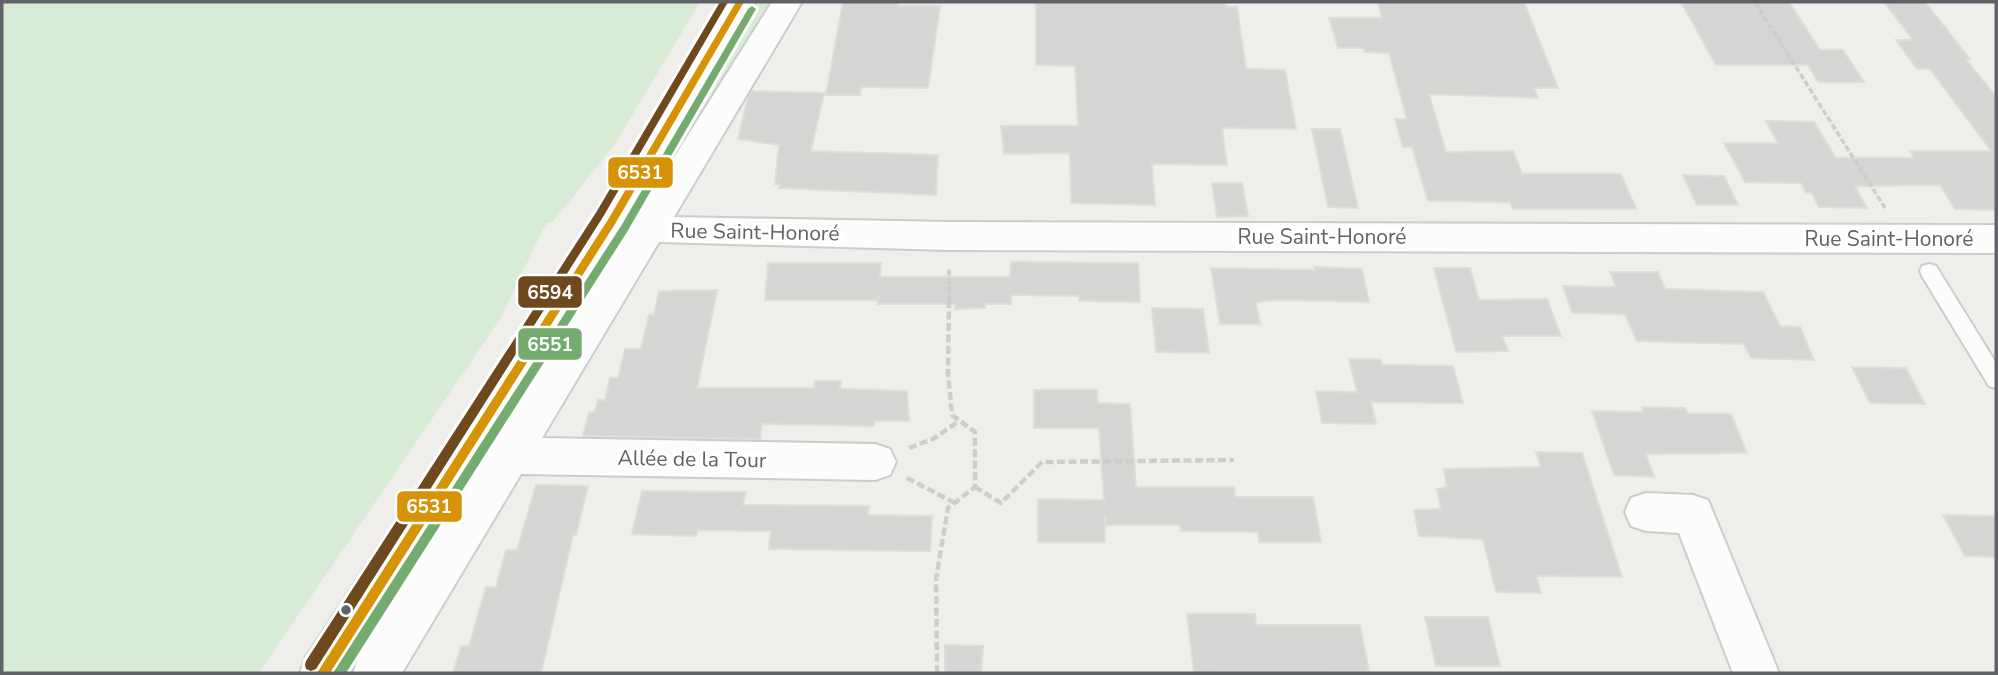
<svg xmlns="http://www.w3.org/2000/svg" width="1998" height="675" font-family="'Nunito Sans',sans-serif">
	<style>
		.green { fill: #d8ebd6 }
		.building { fill: #d6d5d3; stroke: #deddd9; stroke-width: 2 }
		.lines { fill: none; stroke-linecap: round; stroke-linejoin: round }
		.service-casing { stroke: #cbcccc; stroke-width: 4 }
		.minor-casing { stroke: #cbcccc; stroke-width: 4 }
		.path-far1 { stroke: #cacfcc; stroke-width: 3.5; stroke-dasharray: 6 2.5; stroke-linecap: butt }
		.path { stroke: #cacfcc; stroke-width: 4.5; stroke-dasharray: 8 3.5; stroke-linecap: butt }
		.service { fill: #fdfcfc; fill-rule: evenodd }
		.minor { fill: #fdfcfc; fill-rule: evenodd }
		.bus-1-casing { stroke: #fff; stroke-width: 6 }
		.bus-2-casing { stroke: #fff; stroke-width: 6 }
		.bus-3-casing { stroke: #fff; stroke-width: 6 }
		.bus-1 { fill: #d69305; fill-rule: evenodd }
		.bus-2 { fill: #74ac6f; fill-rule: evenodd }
		.bus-3 { fill: #6e491e; fill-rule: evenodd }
		.bus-dot { fill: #5f6368; stroke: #fff; stroke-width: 2.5 }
		.labels { text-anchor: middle; stroke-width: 6; stroke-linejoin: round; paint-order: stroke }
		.street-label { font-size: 21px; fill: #5f6368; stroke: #fff }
		.line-badge { stroke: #fff; stroke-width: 2.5 }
		.badge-label { font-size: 19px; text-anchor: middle; font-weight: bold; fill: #fff }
	</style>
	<rect width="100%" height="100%" fill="#efeeea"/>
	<g class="green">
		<path d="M2,2H700L615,144L552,223L548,222L544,227L500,319L259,673H2Z"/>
		<path d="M748,2H778L661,189L644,187Z"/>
	</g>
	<g class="building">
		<path d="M843,2H899L898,6H940L928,88L861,87L860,95H826Z"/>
		<path d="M1036,2H1225L1226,7H1237L1246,69L1285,70L1296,129L1222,128L1227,165L1152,164L1155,205L1071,203L1070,153L1004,154L1001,126H1078L1075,66L1036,65Z"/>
		<path d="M1378,2H1524L1558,88H1534L1538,98L1429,94L1446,152L1513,151L1522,174H1621L1636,209H1513L1510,202L1428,201L1412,147H1403L1395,119H1407L1389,53L1365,52L1363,48H1338L1329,18H1382Z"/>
		<path d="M1681,2H1789L1820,50H1843L1864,82H1818L1808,65H1716Z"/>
		<path d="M1884,2H1925L1970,59H1966L1996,97V210L1955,209L1940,185L1855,186L1867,208L1819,207L1812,193H1806L1801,183L1745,182L1724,143H1778L1766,121L1814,122L1836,158H1914L1910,151H1991L1930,69H1917L1896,40H1913Z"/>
		<path d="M752,91L824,93L811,151L938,155L936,195L779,188L780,184H775L779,145L738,139L748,98Z"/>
		<path d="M1312,129H1340L1358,208L1328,207Z"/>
		<path d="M1683,175L1724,176L1738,205H1697Z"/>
		<path d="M1212,183H1242L1248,216L1217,217Z"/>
		<path d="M1011,262L1138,263L1140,302L1079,301V296L1011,295V304H986L985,308L955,309V304H878V296V300H765L768,263H881L880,277H1010Z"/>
		<path d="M1314,267L1362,269L1369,302L1280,300L1256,302L1260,324H1220L1211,268L1315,270Z"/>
		<path d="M1434,268H1470L1479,300L1547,299L1561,336H1502L1508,351L1456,352Z"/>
		<path d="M1610,272H1658L1665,289L1763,292L1780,326L1800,327L1814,360L1751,358L1744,344L1637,341L1625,314L1572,313L1563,286L1616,287Z"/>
		<path d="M717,290L697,388H814L815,381H841L840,389L907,391L909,421H875L874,426L762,424L760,439L583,436L589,412H595L598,400H605L610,378H618L625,349H641L649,315H654L659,291Z"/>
		<path d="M1152,308L1203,309L1209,353L1156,352Z"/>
		<path d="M1349,359H1380L1382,365L1453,366L1463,403L1371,402L1376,424L1322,423L1316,391L1357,392Z"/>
		<path d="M1852,367L1906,368L1925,404L1870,403Z"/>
		<path d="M1034,390H1097L1098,403L1130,404L1136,487H1234L1235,497H1313L1321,542H1259L1258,532L1181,531L1180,525H1106L1105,516V542H1038V499L1104,500L1099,428H1034Z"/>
		<path d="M1642,407L1685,408L1688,414H1731L1747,453L1646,454L1654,477L1614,475L1592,411L1643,412Z"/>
		<path d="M1536,452L1582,453L1622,577L1536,576L1541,593L1496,592L1483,539L1419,536L1414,510L1441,509L1437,489L1447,487L1444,469L1541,467Z"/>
		<path d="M536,485L588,486L576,535H573L541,673H453L461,646H469L486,587H496L506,550H517Z"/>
		<path d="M642,491L746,492L743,505L869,506L868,515L932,516L930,551L769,549L771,531L697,530L696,536L632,534Z"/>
		<path d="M1943,515L1996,516V557L1965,556Z"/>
		<path d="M1187,614H1255L1256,625H1360L1369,671L1194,673Z"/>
		<path d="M1425,617H1488L1500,666H1436Z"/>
		<path d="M945,645L983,646L981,673H945Z"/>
	</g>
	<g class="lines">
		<defs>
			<path id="service" d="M1929,264L1936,266L1996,363V388L1989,386L1922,276L1920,271L1922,266Z"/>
			<g id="minor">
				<path d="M725,2H755L625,230L391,607L772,2H802L674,217L949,222L1996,225V253L949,250L659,242L542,438L875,444L890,449L896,462L890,475L875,480L521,474L402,673H353L358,659L350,673H300L306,657L599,212Z"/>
				<path d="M1646,493L1693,495L1708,500L1779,673H1733L1679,533L1646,531L1631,526L1625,512L1631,498Z"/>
			</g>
		</defs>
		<use href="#service" class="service-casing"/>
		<use href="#minor" class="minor-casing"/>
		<g class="path-far1">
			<path d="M1755,2L1885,208"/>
			<path d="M949,301V267"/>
		</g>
		<g class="path">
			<path d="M909,448L933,439L959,421"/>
			<path d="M907,478L955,503"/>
			<path d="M975,487L1001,503L1042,462L1234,460"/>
			<path d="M937,673L936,579L948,508L975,487V432L952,415L948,373L949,299"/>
		</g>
		<use href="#service" class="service"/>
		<use href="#minor" class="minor"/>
		<defs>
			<path id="bus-1" d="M736,2H744L615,224L330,673H317L609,218Z"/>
			<path id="bus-2" d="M752,6L756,9L627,232L346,673H333L621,226L748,9Z"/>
			<path id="bus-3" d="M720,2H728L603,217L316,669L311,671L306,669L305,665L306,661L597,211Z"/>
		</defs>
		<use href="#bus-1" class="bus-1-casing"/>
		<use href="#bus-2" class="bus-2-casing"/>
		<use href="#bus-3" class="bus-3-casing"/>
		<use href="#bus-1" class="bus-1"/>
		<use href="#bus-2" class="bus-2"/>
		<use href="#bus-3" class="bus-3"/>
	</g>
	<circle class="bus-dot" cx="346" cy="610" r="6"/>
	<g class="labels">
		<g class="street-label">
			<text transform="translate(755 232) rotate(1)" y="7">Rue Saint-Honoré</text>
			<text x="1322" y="244">Rue Saint-Honoré</text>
			<text x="1889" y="246">Rue Saint-Honoré</text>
			<text transform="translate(692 459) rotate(1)" y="7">Allée de la Tour</text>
		</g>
	</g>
	<g class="line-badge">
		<rect x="607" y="156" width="67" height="33" rx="7" fill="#d69305"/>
		<rect x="517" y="275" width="66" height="34" rx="7" fill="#6e491e"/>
		<rect x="517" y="327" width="66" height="34" rx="7" fill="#74ac6f"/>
		<rect x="396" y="490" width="67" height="33" rx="7" fill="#d69305"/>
	</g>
	<g class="badge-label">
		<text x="640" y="179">6531</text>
		<text x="550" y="299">6594</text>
		<text x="550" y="351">6551</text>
		<text x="429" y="513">6531</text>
	</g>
	<rect width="1998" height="675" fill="none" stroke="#5f6368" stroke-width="7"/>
</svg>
